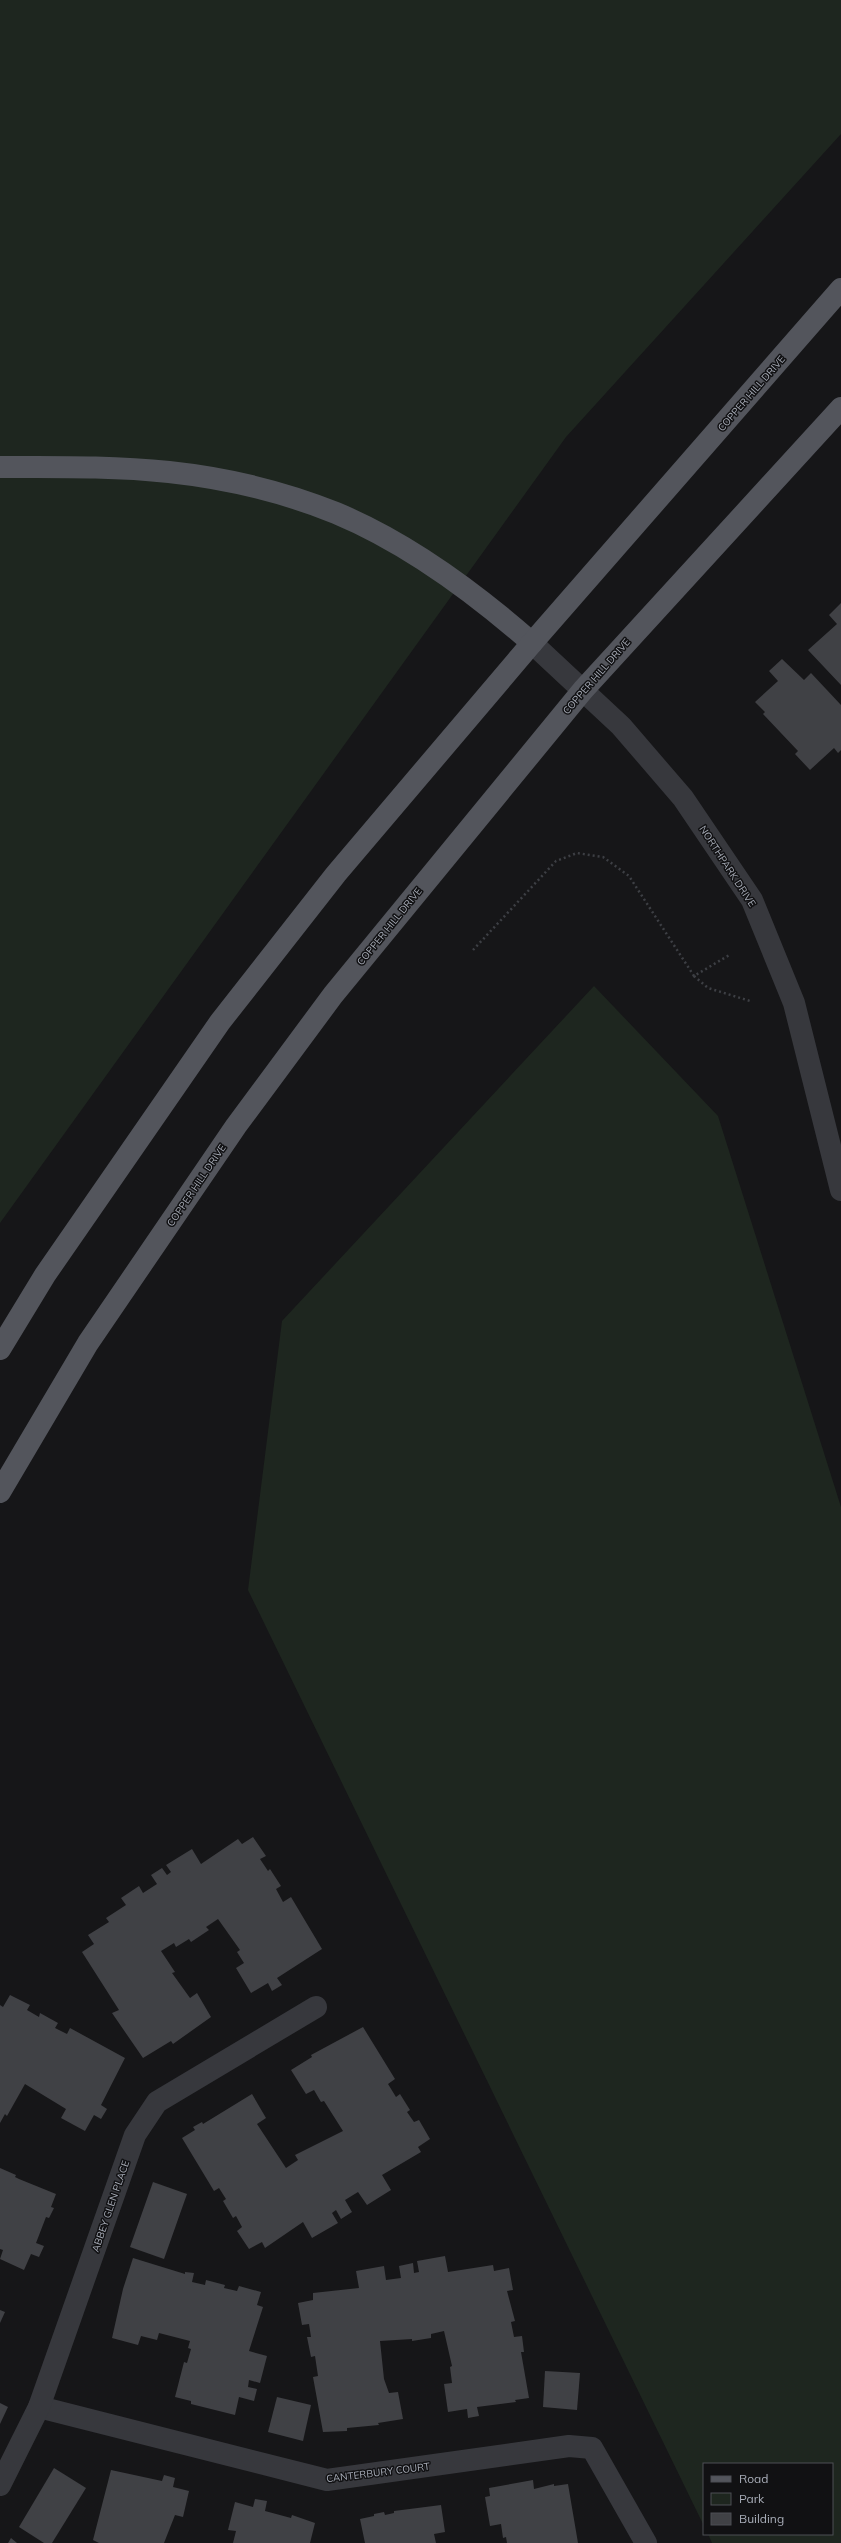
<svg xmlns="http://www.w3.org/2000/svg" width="841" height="2543" font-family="Mulish,sans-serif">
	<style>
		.green { fill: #1e261f }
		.building { fill: #404145 }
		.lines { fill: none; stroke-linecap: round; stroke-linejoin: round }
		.path { stroke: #3d3f44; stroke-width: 2.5; stroke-dasharray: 2 3; stroke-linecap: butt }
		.minor { stroke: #37383d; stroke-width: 22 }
		.major { stroke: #53555c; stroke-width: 22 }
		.labels { text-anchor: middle; stroke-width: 3; stroke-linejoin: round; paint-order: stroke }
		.street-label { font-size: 10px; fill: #a8adb8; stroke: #111113 }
	</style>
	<rect width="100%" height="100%" fill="#161618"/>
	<g class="green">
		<path d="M0,0H841V134L566,437L0,1223Z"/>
		<path d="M594,986L718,1116L841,1507V2543H712L708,2534H832V2464H704V2526L248,1590L282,1321Z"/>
	</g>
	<g class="building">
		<path d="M841,603V685L808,650L837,624L829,615Z"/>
		<path d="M782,659L804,680L811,673L841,705V750L838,753L834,748L810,770L795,754L798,751L763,714L765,712L755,702L778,681L769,671Z"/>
		<path d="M253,1837L266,1856L260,1859L268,1871L270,1869L281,1886L276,1889L283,1902L291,1897L322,1949L277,1978L282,1985L272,1991L268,1983L251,1993L236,1968L244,1963L237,1952L240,1950L218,1919L206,1927L209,1930L191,1942L189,1939L176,1947L174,1943L161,1951L175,1972L172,1973L190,1998L197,1993L211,2017L173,2044L171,2041L143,2058L112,2013L119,2010L82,1952L94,1944L88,1935L109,1922L106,1918L126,1905L121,1898L139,1886L143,1893L157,1884L151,1875L162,1868L167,1875L171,1872L166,1865L192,1849L201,1864L238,1839L242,1844Z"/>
		<path d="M10,1995L30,2005L27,2010L39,2017L40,2013L58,2023L55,2028L67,2034L70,2028L125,2058L101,2105L107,2109L101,2119L94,2115L85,2131L61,2118L66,2109L25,2084L7,2116L5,2114L0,2123V2005L3,2007Z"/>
		<path d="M363,2027L395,2079L388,2084L396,2097L400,2094L410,2110L407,2112L414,2122L419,2120L430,2139L418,2147L421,2152L382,2175L391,2190L367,2205L358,2192L345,2200L352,2212L341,2219L336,2210L332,2213L338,2223L312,2238L303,2222L265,2248L262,2242L249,2249L237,2231L242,2227L236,2216L233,2218L223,2201L226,2199L219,2188L214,2191L182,2138L195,2130L193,2127L202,2122L203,2124L252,2094L266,2118L257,2124L286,2168L298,2160L295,2155L343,2131L324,2101L321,2102L314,2090L306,2094L291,2070L312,2057L311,2055Z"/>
		<path d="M0,2168L16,2175L15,2177L19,2179L56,2194L51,2207L54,2208L49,2218L46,2217L36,2243L44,2246L39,2257L31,2254L24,2270L0,2259L3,2250L0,2249Z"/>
		<path d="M153,2182L187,2194L164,2259L130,2247Z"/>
		<path d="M445,2256L448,2272L493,2265L494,2271L509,2268L513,2290L507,2291L515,2321L511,2322L514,2337L522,2336L524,2352H521L529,2398L515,2400L516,2402L477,2407L479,2416L468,2418L467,2409L448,2412L444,2384L452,2383L450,2367L452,2366L444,2331L431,2334V2338L412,2341V2339L380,2341L384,2379L389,2393L398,2392L403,2419L378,2423L379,2425L347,2428V2431L323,2432L313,2377L318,2376L315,2356L311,2357L307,2337H311L309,2324L302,2325L298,2303L313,2300V2293L359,2288L356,2271L384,2266L386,2280L401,2278L399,2266L413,2263L414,2273L419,2272L417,2261Z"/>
		<path d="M133,2258L185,2274V2272L194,2273L192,2282L205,2285L206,2280L225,2285L224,2288L237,2291L239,2286L261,2292L257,2305L263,2307L249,2351L267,2356L260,2383L249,2380L248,2387L257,2389L254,2401L239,2397L235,2415L191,2404V2401L175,2397L184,2362L187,2363L191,2349L188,2348L190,2341L159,2333L157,2340L141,2336L138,2345L112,2338L123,2289Z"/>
		<path d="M0,2310L5,2312L0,2323Z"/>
		<path d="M545,2371L580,2373L577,2410L543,2407Z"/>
		<path d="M277,2397L311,2405L303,2441L268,2432Z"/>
		<path d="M0,2403L8,2407L0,2424Z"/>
		<path d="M54,2468L86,2488L52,2543H44L19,2527Z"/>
		<path d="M111,2470L162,2481L164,2475L175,2478L173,2487L189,2491L183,2517L175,2515L164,2543H99L93,2540Z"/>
		<path d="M533,2480L534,2489L554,2484V2486L568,2484L578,2543H507L506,2537L503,2538L501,2524L490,2526L485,2497L490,2496L489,2488Z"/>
		<path d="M255,2499L267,2501L265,2511L291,2518L292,2515L315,2523L310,2543H233L236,2531L228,2530L235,2502L253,2507Z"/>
		<path d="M441,2505L445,2532L434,2534L436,2543H365L360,2519L374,2516V2514L384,2512L385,2515L394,2513V2511Z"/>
		<path d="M11,2538L17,2543H8Z"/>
	</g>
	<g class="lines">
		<g class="path">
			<path d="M473,950L556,861L577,853L603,857L629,876L694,976L731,954"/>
			<path d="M694,976L708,988L750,1001"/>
		</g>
		<g class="minor">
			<path d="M532,643L621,726L683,798L752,900L794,1003L841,1190"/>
			<path d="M39,2407L327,2480L569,2446L592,2448L646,2543"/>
			<path d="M0,2485L39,2407L135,2135L157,2102L316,2007"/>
		</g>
		<g class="major">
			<path d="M0,467C57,467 113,466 169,472C225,478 284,492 336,513C408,543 474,592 532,643"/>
			<path d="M0,1349L45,1275L220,1022L336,874L532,643L841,289"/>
			<path d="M0,1492L88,1343L236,1126L333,995L583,690L841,408"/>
		</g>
	</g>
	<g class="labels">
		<g class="street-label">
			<text transform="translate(751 393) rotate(-49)" y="4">COPPER HILL DRIVE</text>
			<text transform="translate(596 676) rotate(-49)" y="4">COPPER HILL DRIVE</text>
			<text transform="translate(728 866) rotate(57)" y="4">NORTHPARK DRIVE</text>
			<text transform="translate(389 926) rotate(-51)" y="4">COPPER HILL DRIVE</text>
			<text transform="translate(196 1185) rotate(-56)" y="4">COPPER HILL DRIVE</text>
			<text transform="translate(110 2206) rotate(-71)" y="4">ABBEY GLEN PLACE</text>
			<text transform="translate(378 2472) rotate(-7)" y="4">CANTERBURY COURT</text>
		</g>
	</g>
	<rect x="703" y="2463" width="130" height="72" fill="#111113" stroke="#4d4f55"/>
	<rect x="711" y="2476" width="20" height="6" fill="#53555c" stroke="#4d4f55"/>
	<text x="739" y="2483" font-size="12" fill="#a8adb8">Road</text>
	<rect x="711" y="2493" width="20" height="12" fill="#1e261f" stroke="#4d4f55"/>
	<text x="739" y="2503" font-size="12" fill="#a8adb8">Park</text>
	<rect x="711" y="2513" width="20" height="12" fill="#404145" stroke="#4d4f55"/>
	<text x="739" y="2523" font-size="12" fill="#a8adb8">Building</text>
</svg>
